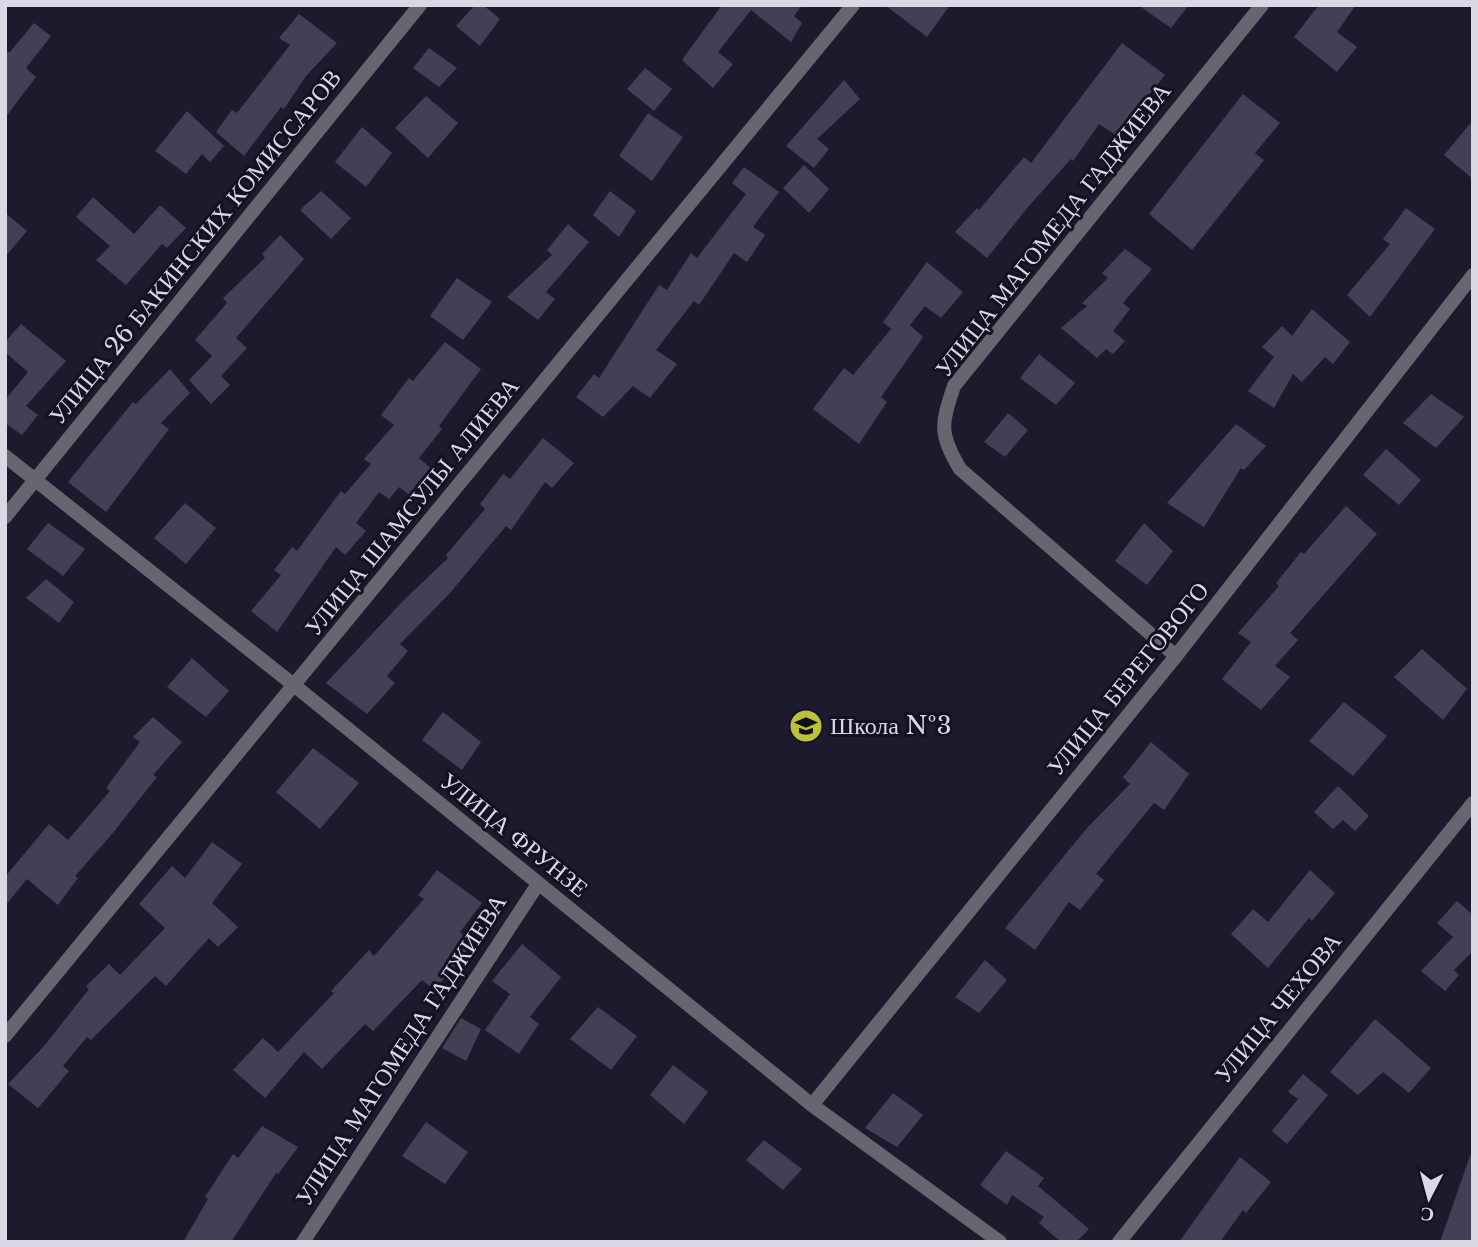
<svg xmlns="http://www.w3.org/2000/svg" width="1478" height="1247" font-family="'Libre Baskerville',serif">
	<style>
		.building { fill: #434055 }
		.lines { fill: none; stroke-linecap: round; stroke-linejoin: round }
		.street { stroke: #676670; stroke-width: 14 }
		.labels { text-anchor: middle; stroke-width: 6; stroke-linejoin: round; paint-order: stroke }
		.street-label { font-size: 24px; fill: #d9d8e5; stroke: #141123 }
		.poi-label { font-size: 24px; fill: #d9d8e5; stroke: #141123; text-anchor: start }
	</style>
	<rect width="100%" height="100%" fill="#1d1a2d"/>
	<g class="building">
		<path d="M475,5H483L500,19L480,46L456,26Z"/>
		<path d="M722,5H802L794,16L802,23L791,42L751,10L718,52L733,64L713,88L682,60Z"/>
		<path d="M885,5H950L927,37Z"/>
		<path d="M1138,5H1189L1171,28Z"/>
		<path d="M1319,5H1356L1337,32L1357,47L1337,72L1294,37Z"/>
		<path d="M299,14L337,43L306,76L284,109L281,107L244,156L216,132L232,110L237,113L290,45L279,38Z"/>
		<path d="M34,23L51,36L26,68L36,77L5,118V52H10Z"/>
		<path d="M1122,43L1165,75L1116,135L1099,124L1073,161L1071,159L1028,207L987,258L955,232L977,208L979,210L1024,157L1031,163Z"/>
		<path d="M429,48L457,68L439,87L413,68Z"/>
		<path d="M645,68L672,89L654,111L627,89Z"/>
		<path d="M844,80L860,99L817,139L829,149L814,168L786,146Z"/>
		<path d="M1243,94L1280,123L1255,153L1264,160L1192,250L1149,214Z"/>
		<path d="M426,96L458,123L428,158L395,128Z"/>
		<path d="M187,111L224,146L210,162L202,154L186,174L155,151Z"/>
		<path d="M648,113L683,137L652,181L619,156Z"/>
		<path d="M1473,120V179L1444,155Z"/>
		<path d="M362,127L392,153L366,187L335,162Z"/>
		<path d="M804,165L829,189L809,213L783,188Z"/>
		<path d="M744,167L779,192L753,227L765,235L747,262L734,253L699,305L694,301L656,350L677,364L650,398L633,386L603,417L576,397L594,374L599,378L659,285L667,290L691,253L697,258L746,194L732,183Z"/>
		<path d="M321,191L351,218L331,239L300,210Z"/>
		<path d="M610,191L636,211L619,237L593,215Z"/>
		<path d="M93,197L134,234L160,205L186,228L167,248L162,244L126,285L96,260L110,246L76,217Z"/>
		<path d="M1406,208L1435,229L1370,317L1347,295L1390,244L1383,239Z"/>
		<path d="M5,213L27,231L5,257Z"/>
		<path d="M568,224L589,242L546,292L555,299L538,320L507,297L552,255L547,250Z"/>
		<path d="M280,235L304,259L236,338L247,348L221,376L230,385L211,404L189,380L212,356L195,340L227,303L223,298L265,258L262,254Z"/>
		<path d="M1125,249L1152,269L1123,303L1130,309L1113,331L1125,341L1113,354L1106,349L1097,358L1061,328L1087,306L1082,303L1108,278L1102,273Z"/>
		<path d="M927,262L963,292L941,318L925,306L910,325L923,337L881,397L887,402L859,444L813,409L844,368L853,375L891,329L883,322Z"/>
		<path d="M457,278L492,302L463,340L430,316Z"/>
		<path d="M1312,309L1350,342L1333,364L1325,357L1302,382L1293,374L1274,408L1248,391L1274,357L1262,347L1282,326L1292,336Z"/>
		<path d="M21,324L66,361L26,406L38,415L22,435L5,423V400L28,372L5,352V342Z"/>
		<path d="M445,342L481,369L439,426L442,429L419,458L434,471L413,498L399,487L389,499L379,492L356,523L366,531L345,555L336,547L277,632L251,611L281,575L274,570L292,547L297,551L341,491L345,494L371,464L364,459L394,425L381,415L409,378L413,381Z"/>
		<path d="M1039,354L1075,383L1056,405L1020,378Z"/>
		<path d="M170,369L190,393L161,423L169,429L106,512L68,482L133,402L136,404Z"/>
		<path d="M1431,394L1464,417L1436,448L1403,423Z"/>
		<path d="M1008,413L1028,430L1005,457L984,442Z"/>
		<path d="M1236,424L1266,446L1244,470L1241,468L1204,527L1167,503Z"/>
		<path d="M543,438L574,463L552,488L545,482L511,530L506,526L450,593L400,644L408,651L387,676L395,683L367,714L326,683L403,601L448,558L446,555L485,509L480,504L503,474L510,479Z"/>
		<path d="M1386,449L1421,480L1399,505L1363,475Z"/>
		<path d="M185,503L216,528L186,564L154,538Z"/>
		<path d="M1346,506L1377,534L1290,633L1298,640L1275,666L1290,677L1261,710L1222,679L1251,642L1238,633L1279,586L1276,583L1301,552L1304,554Z"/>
		<path d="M48,523L85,549L63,576L27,549Z"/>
		<path d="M1144,523L1173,551L1147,585L1115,561Z"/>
		<path d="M46,579L74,602L59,623L26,598Z"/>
		<path d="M1422,649L1467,689L1443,720L1394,677Z"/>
		<path d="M192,658L229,691L206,717L167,687Z"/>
		<path d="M1344,702L1387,736L1353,776L1309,741Z"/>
		<path d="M443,712L481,742L462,770L422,740Z"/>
		<path d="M153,717L182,742L153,775L157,777L112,834L75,876L78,878L58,905L27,879L5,906V877L49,824L68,840L110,791L106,788L140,742L133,737Z"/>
		<path d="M1151,742L1189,774L1164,810L1154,803L1096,874L1104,880L1080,910L1069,902L1035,950L1005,928L1087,828L1130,784L1123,777Z"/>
		<path d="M313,748L359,783L320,829L276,792Z"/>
		<path d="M1338,786L1369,816L1355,831L1343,820L1333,829L1314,812Z"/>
		<path d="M212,842L242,864L212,903L238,927L218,947L209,938L166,986L155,976L91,1040L87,1037L63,1066L69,1071L38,1108L8,1084L45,1045L89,989L86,986L109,964L120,975L165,928L139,904L172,866L185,878Z"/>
		<path d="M437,870L482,903L460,932L473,942L435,990L422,980L373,1031L365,1024L322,1069L304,1052L265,1098L233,1070L263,1038L278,1052L334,993L331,991L369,950L374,956L424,899L418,895Z"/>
		<path d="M1310,870L1335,893L1312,921L1309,918L1268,968L1231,934L1253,909L1268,922Z"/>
		<path d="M1457,901L1473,915V954L1471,953L1454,970L1459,975L1445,991L1421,971L1453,937L1437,923Z"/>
		<path d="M522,944L561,977L530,1017L539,1024L519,1054L485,1030L510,994L492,981Z"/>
		<path d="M985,960L1007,980L979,1013L955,997Z"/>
		<path d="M598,1007L637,1036L611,1070L570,1039Z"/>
		<path d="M461,1018L481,1029L466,1061L442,1048Z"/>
		<path d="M1375,1019L1431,1068L1409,1093L1383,1072L1358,1095L1330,1072Z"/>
		<path d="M673,1065L708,1092L684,1124L650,1095Z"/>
		<path d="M1303,1074L1328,1095L1287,1144L1272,1131L1298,1099L1288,1092Z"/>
		<path d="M893,1093L923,1115L897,1147L865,1128Z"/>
		<path d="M426,1122L468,1152L445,1184L402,1156Z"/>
		<path d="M262,1126L298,1147L278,1174L276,1173L231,1242H183L208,1199L205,1197L233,1154L238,1158Z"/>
		<path d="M764,1140L802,1169L783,1190L746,1160Z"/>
		<path d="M1006,1151L1044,1178L1038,1186L1089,1229L1076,1242H1061L1039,1223L1044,1217L1012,1195L1007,1205L980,1185Z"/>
		<path d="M1470,1156H1473V1242H1440Z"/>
		<path d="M1240,1157L1271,1182L1246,1213L1243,1210L1220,1242H1179Z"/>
	</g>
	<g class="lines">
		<g class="street">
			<path d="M5,456L295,686L812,1105L1000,1242"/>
			<path d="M5,517L420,5"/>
			<path d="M1176,656L960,469C939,433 941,425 954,386L1262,5"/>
			<path d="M5,1036L853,5"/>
			<path d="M812,1105L1176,656L1473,275"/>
			<path d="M303,1242L538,884"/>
			<path d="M1119,1242L1473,803"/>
		</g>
	</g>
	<defs>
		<symbol id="school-disc" viewBox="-11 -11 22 22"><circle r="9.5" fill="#bdbf43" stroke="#141123"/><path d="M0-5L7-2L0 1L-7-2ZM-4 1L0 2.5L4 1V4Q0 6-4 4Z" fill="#111"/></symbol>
	</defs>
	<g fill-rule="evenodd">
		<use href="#school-disc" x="787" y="707" width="38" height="38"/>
	</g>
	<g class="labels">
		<g class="street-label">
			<text transform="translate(1053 230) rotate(-52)" y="8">УЛИЦА МАГОМЕДА ГАДЖИЕВА</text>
			<text transform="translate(195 247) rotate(-51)" y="8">УЛИЦА 26 БАКИНСКИХ КОМИССАРОВ</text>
			<text transform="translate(412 507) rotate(-51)" y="8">УЛИЦА ШАМСУЛЫ АЛИЕВА</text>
			<text transform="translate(1128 679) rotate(-51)" y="8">УЛИЦА БЕРЕГОВОГО</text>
			<text transform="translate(514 835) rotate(39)" y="8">УЛИЦА ФРУНЗЕ</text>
			<text transform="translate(1278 1008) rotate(-51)" y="8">УЛИЦА ЧЕХОВА</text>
			<text transform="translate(401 1050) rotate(-57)" y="8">УЛИЦА МАГОМЕДА ГАДЖИЕВА</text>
		</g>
		<g class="poi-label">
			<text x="830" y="734">Школа №3</text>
		</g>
	</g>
	<rect width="1478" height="1247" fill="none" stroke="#d9d8e5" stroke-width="14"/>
	<g transform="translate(1429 1198) rotate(186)" stroke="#141123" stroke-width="5" paint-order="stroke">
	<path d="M0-5L12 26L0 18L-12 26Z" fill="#d9d8e5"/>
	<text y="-10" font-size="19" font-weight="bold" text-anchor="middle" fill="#d9d8e5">С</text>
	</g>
</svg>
